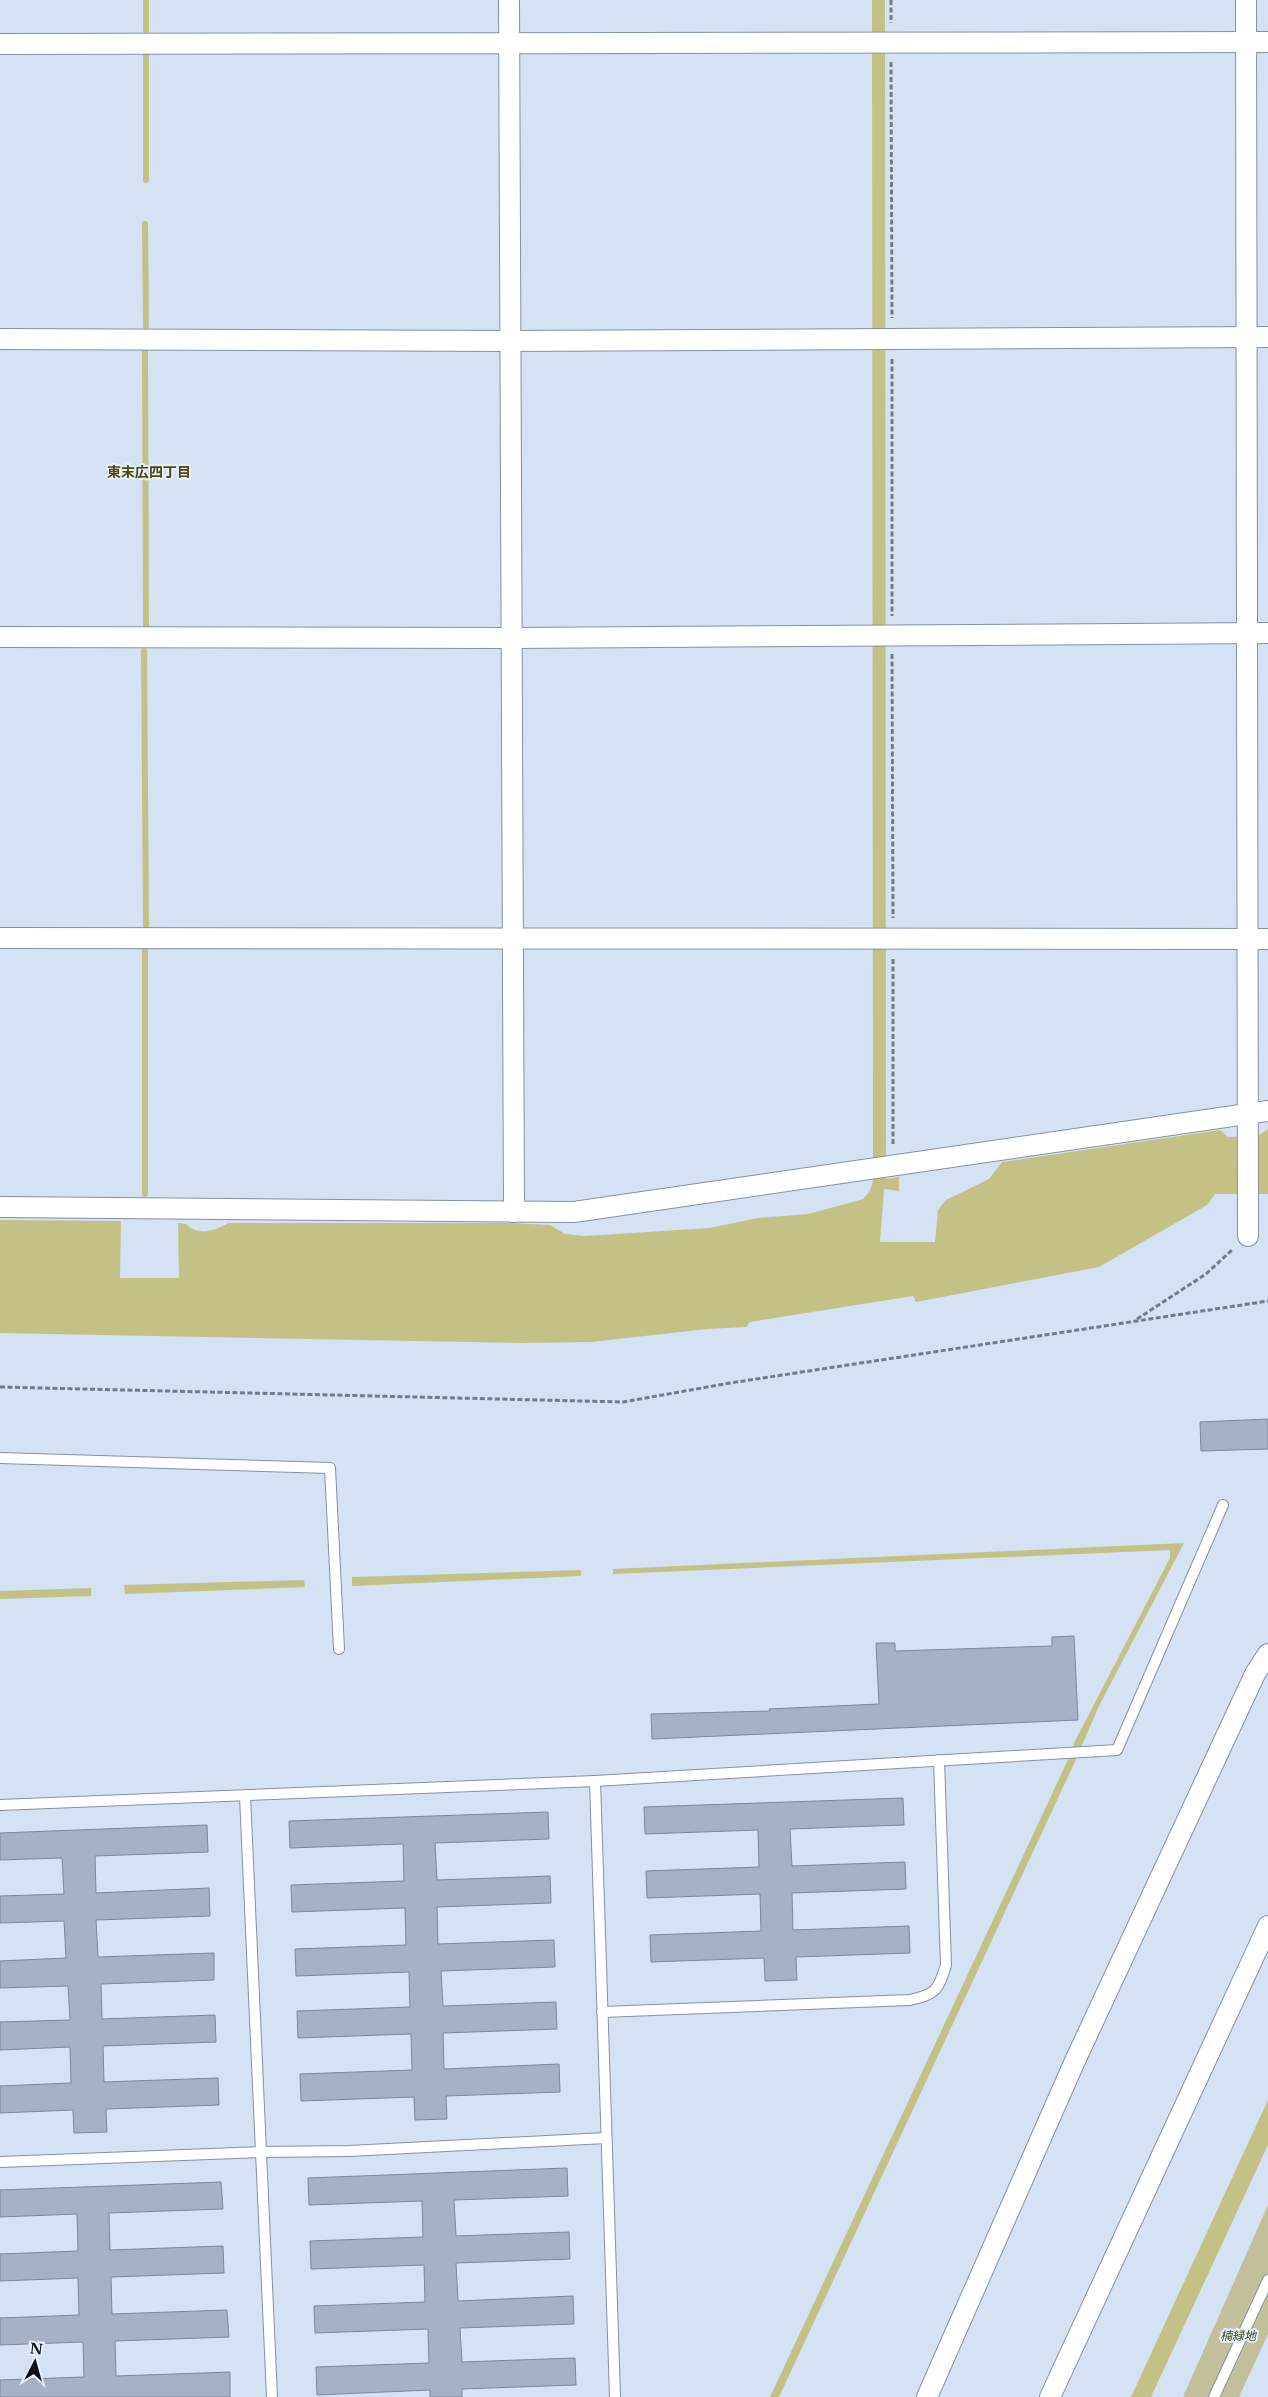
<svg xmlns="http://www.w3.org/2000/svg" width="1268" height="2397" font-family="'Libre Baskerville','Noto Sans JP',serif">
	<style>
		.green { fill: #c1c09a }
		.water { fill: #c3c185 }
		.lines { fill: none; stroke-linecap: round; stroke-linejoin: round }
		.stream { stroke: #c3c185; stroke-width: 6 }
		.building { fill: #a6b2c4; stroke: #7c8898 }
		.lane-casing { stroke: #8591a2; stroke-width: 12 }
		.street-casing { stroke: #8591a2; stroke-width: 22 }
		.path { stroke: #737b87; stroke-width: 3; stroke-dasharray: 5 2.5; stroke-linecap: butt }
		.lane { stroke: #fff; stroke-width: 10 }
		.street { stroke: #fff; stroke-width: 20 }
		.labels { text-anchor: middle; stroke-width: 4; stroke-linejoin: round; paint-order: stroke }
		.park-label { font-size: 12px; font-style: italic; fill: #474416; stroke: #e5effe }
		.neighbourhood-label { font-size: 14px; font-weight: bold; fill: #4d4909; stroke: #e5effe }
	</style>
	<rect width="100%" height="100%" fill="#d5e2f4"/>
	<path class="green" d="M1268,2205V2334L1239,2397H1183Z"/>
	<g class="water">
		<path d="M872,0H885L886,1179L899,1177V1191L884,1189L880,1242H935L938,1210L946,1200L989,1179L1002,1162L1220,1130L1228,1137L1258,1136L1268,1129V1194H1215L1207,1205L1099,1267L916,1302L913,1296L750,1322L746,1327L707,1329L591,1342L519,1343L0,1333V1220L121,1221L120,1278H179L178,1223L186,1224C197,1236 216,1231 228,1223H511L550,1225L565,1234L585,1236L710,1228L758,1218L808,1214L849,1203L863,1199L870,1191L873,1181Z"/>
		<path d="M1184,1543L1099,1706L1073,1766L779,2397H770L1066,1764L1075,1741L1170,1558V1550L613,1574V1569Z"/>
		<path d="M581,1570V1576L352,1586V1577Z"/>
		<path d="M304,1580L305,1587L125,1594L124,1585Z"/>
		<path d="M91,1588V1596L0,1599V1591Z"/>
		<path d="M1268,2100V2145L1151,2397H1131Z"/>
	</g>
	<g class="lines">
		<g class="stream">
			<path d="M146,0V30"/>
			<path d="M146,55V180"/>
			<path d="M145,224L146,326"/>
			<path d="M145,351L146,628"/>
			<path d="M144,651L146,926"/>
			<path d="M145,1194V946"/>
		</g>
	</g>
	<g class="building">
		<path d="M1268,1419V1449L1201,1451L1200,1422Z"/>
		<path d="M1074,1636L1078,1720L652,1739L651,1714L770,1711L769,1709L879,1704L876,1643H895V1651L1052,1646V1637Z"/>
		<path d="M903,1798L904,1825L790,1829L792,1866L905,1862L906,1889L792,1893L793,1930L909,1926L910,1953L796,1957L797,1980L765,1981L764,1958L651,1962L650,1935L761,1931L760,1894L647,1898L646,1871L759,1867L758,1830L645,1834L644,1807Z"/>
		<path d="M548,1812L549,1839L435,1843L437,1880L550,1876L551,1903L437,1907L438,1944L554,1940L555,1967L441,1971L443,2006L556,2002L557,2029L443,2033L444,2069L559,2064L560,2092L446,2096L447,2119L415,2120L414,2097L301,2101L300,2074L412,2070L411,2034L298,2038L297,2011L410,2007L409,1972L296,1976L295,1949L406,1945L405,1908L292,1912L291,1885L404,1881L403,1844L290,1848L289,1821Z"/>
		<path d="M207,1825L208,1852L95,1856L96,1893L209,1888L210,1916L96,1920L98,1957L214,1953V1980L101,1984L102,2019L215,2015L216,2042L103,2046L104,2082L218,2078L219,2105L106,2109L107,2132L74,2133L73,2110L0,2113V2086L71,2083L70,2047L0,2050V2022L70,2020L68,1986L0,1988V1961L66,1958L64,1921L0,1923V1896L64,1894L62,1858L0,1860V1833Z"/>
		<path d="M567,2168L568,2196L454,2200L456,2236L569,2232L570,2259L456,2263L458,2301L573,2296L574,2324L460,2328L462,2362L575,2358L576,2385L462,2389V2397H430V2390L317,2395L316,2367L429,2363L428,2329L315,2333L314,2306L425,2302L424,2265L311,2269L310,2241L423,2237L422,2201L309,2205L308,2178Z"/>
		<path d="M221,2182L223,2209L109,2213L110,2250L223,2246L224,2273L111,2277L112,2314L227,2310L229,2337L115,2341L116,2376L230,2372V2397H0V2380L84,2377L83,2342L0,2345V2318L79,2315L78,2278L0,2281V2254L78,2251L77,2214L0,2217V2190Z"/>
	</g>
	<g class="lines">
		<defs>
			<g id="lane">
				<path d="M0,1458L330,1468L339,1649"/>
				<path d="M595,1781L615,2397"/>
				<path d="M245,1796L272,2397"/>
				<path d="M0,1805L595,1781L1117,1750L1223,1505"/>
				<path d="M602,2012L910,2000C936,1994 938,1991 946,1965L939,1760"/>
				<path d="M0,2162L262,2152L349,2151L606,2138"/>
				<path d="M1214,2397L1268,2280"/>
			</g>
			<g id="street">
				<path d="M509,0L514,1212"/>
				<path d="M1246,0L1248,1236"/>
				<path d="M0,44L1268,42"/>
				<path d="M0,339L510,341L1268,337"/>
				<path d="M0,637L512,638L1268,633"/>
				<path d="M0,938L1268,939"/>
				<path d="M0,1207L574,1212L1268,1111"/>
				<path d="M927,2397L1074,2063L1255,1674L1268,1654"/>
				<path d="M1050,2397L1268,1926"/>
			</g>
		</defs>
		<use href="#lane" class="lane-casing"/>
		<use href="#street" class="street-casing"/>
		<g class="path">
			<path d="M891,0V23"/>
			<path d="M891,62L892,318"/>
			<path d="M892,359V616"/>
			<path d="M892,654L893,918"/>
			<path d="M893,959V1146"/>
			<path d="M1137,1319L1206,1274L1233,1249"/>
			<path d="M0,1387L623,1402L730,1383L1268,1301"/>
		</g>
		<use href="#lane" class="lane"/>
		<use href="#street" class="street"/>
	</g>
	<g class="labels">
		<g class="park-label">
			<text x="1238" y="2340">楠緑地</text>
		</g>
		<g class="neighbourhood-label">
			<text x="149" y="477">東末広四丁目</text>
		</g>
	</g>
	<g transform="translate(35 2362) rotate(6)" stroke="#e5effe" stroke-width="4" paint-order="stroke">
	<path d="M0-4L9 19L0 12L-9 19Z" fill="#0e1218"/>
	<text y="-8" font-size="14" font-weight="bold" text-anchor="middle" fill="#0e1218">N</text>
	</g>
</svg>
